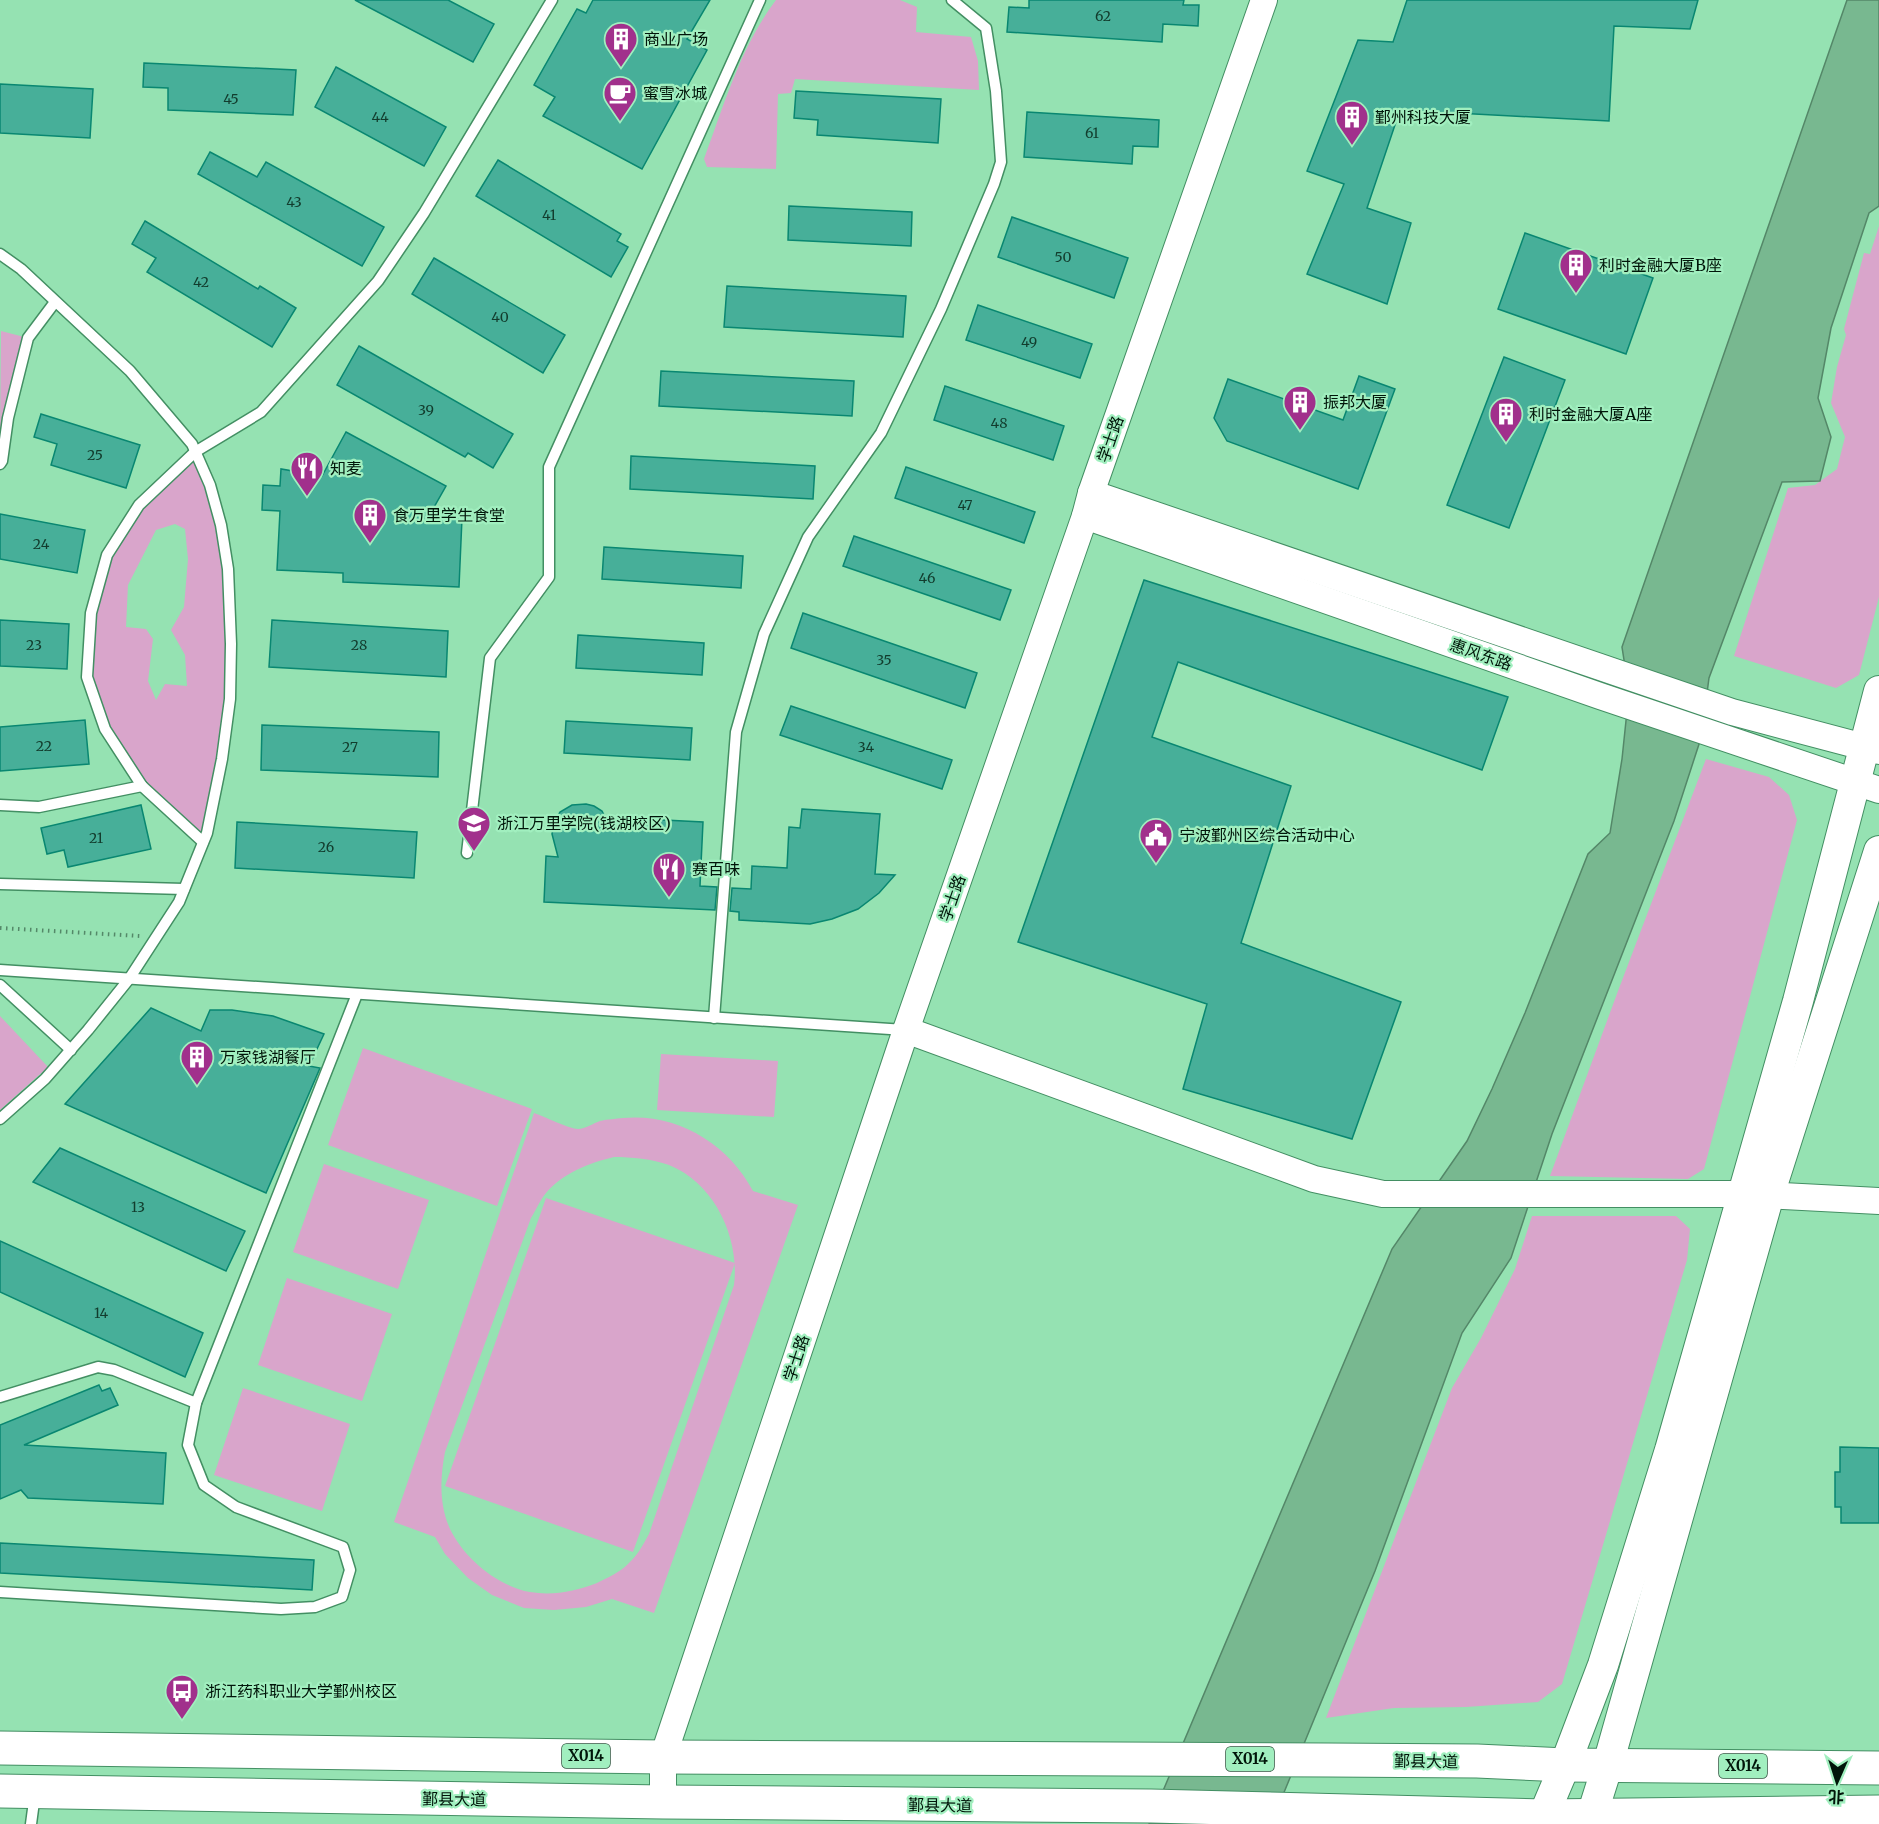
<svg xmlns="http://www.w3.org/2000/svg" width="1879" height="1824" font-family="Merriweather,'Noto Sans SC',serif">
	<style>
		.green { fill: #d9a5cb; fill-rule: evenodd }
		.water { fill: #78b890; stroke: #548768; stroke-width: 1.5 }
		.building { fill: #47af99; stroke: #098771; stroke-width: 1.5 }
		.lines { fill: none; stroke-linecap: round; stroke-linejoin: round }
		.service-casing { stroke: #438f63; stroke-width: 13 }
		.tertiary-casing { stroke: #438f63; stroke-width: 28 }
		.secondary-casing { stroke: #438f63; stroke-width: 32 }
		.primary-casing { stroke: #438f63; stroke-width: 35 }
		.path { stroke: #548868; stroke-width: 4; stroke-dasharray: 1.5 4.5; stroke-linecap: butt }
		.service { stroke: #fff; stroke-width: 10 }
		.tertiary { stroke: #fff; stroke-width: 26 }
		.secondary { stroke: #fff; stroke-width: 30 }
		.primary { stroke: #fff; stroke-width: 33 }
		.labels { text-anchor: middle; stroke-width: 4.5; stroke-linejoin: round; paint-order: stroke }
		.number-label { font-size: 14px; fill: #123c2d }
		.shield { fill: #a1efbf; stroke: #305640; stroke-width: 1.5 }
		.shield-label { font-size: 15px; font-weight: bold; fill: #001509 }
		.poi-label { font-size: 16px; fill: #001509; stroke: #a1efbf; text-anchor: start }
		.street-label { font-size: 16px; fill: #001509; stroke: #a1efbf }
	</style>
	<rect width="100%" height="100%" fill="#95e2b2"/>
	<g class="green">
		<path d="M776,0H900L917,7L916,32L971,37L978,61L979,90L795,79L791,93L778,94L776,169L707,167L704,159C724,105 741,46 776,0Z"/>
		<path d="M1879,226V597L1859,675L1836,688L1734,656L1788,488L1815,485L1837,469L1845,437L1831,403L1837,367L1846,335L1844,329L1864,253L1870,254Z"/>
		<path d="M1,331L28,338L6,435L0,434Z"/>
		<path d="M195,460L219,526L225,574L227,665L225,699L221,751L205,825L201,834L140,778L107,727L89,676L94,616L109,560L141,509ZM175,524L185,529L188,559L184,607L171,630L185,655L187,686L165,684L156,700L148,681L153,639L146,629L126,627L128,585L156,530Z"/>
		<path d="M1706,759L1769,777L1789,795L1797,820L1704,1169L1688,1179L1550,1176L1618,991Z"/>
		<path d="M0,1016L48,1067L0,1110Z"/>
		<path d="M363,1048L532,1109L497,1206L328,1145Z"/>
		<path d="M661,1054L778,1061L774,1117L657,1110Z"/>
		<path d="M534,1113C543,1116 570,1129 578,1129C585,1129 594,1123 600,1121C608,1119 616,1119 623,1118C678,1113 728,1144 753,1191L798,1205L654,1613L612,1599L586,1607L554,1610L524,1608L492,1595L468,1578L445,1554L435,1537L394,1522ZM614,1157C632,1157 652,1159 669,1165C715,1183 740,1239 734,1285L649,1534C643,1545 637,1556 628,1564C620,1572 607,1578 597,1583C576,1591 553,1596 530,1592C497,1586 464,1558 450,1529C439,1504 440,1478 445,1452L531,1218C536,1210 540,1200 546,1193C563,1173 589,1163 614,1157Z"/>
		<path d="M324,1164L429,1200L398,1289L293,1252Z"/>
		<path d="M546,1198L735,1263L633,1552L445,1486Z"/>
		<path d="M1532,1216H1676L1690,1229L1687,1260L1562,1684L1538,1702L1466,1707L1394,1708L1326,1718L1452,1388L1481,1338L1515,1269Z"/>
		<path d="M287,1278L392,1314L362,1401L258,1365Z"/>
		<path d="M243,1388L350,1424L322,1511L214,1475Z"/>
	</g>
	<path class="water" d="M1847,0H1879V206L1869,213L1831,328L1818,398L1831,437L1820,481L1782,482L1709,678L1701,738L1674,821L1552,1134L1511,1258L1462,1333L1375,1571L1271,1824H1149L1392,1249L1467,1141L1492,1089L1525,1013L1588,854L1610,833L1622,759L1629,692L1622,647Z"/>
	<g class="building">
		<path d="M355,0H448L494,24L473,62Z"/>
		<path d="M593,0H710L687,39L707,50L642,169L543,116L555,97L534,85L577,9L586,13Z"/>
		<path d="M1029,0H1184L1183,5H1199L1198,26L1163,24L1162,42L1007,32L1009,7L1029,8Z"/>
		<path d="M1407,0H1698L1690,29L1614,26L1609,121L1400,110L1367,208L1411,223L1387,304L1307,274L1344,184L1307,171L1358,40L1393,42Z"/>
		<path d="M144,63L296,70L293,115L168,110V88L143,87Z"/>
		<path d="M336,67L446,127L424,166L315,107Z"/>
		<path d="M0,84L93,89L90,138L0,133Z"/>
		<path d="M796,91L941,99L938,143L817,135L818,120L794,118Z"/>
		<path d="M1027,112L1159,120L1158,147L1133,146L1132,164L1024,157Z"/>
		<path d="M210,152L257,177L266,162L384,227L362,266L198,174Z"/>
		<path d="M498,160L621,234L617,241L628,247L611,277L476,196Z"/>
		<path d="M789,206L912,212L911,246L788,240Z"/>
		<path d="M1012,217L1128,258L1114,298L998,257Z"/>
		<path d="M145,221L258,289L260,286L296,308L272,347L147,272L156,258L132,244Z"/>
		<path d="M1525,233L1653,278L1626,354L1498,309Z"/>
		<path d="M434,258L565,335L543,373L412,294Z"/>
		<path d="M727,286L906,296L903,337L724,327Z"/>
		<path d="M978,305L1092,344L1080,378L966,340Z"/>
		<path d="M359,346L513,434L493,468L468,453L465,457L337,385Z"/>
		<path d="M1504,357L1565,380L1509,528L1447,505Z"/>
		<path d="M661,371L854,381L852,416L659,406Z"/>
		<path d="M1359,376L1395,389L1358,489L1227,441L1214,418L1228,379L1343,420Z"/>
		<path d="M945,386L1064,426L1053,460L934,420Z"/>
		<path d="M41,414L140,445L126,488L51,465L57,444L34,437Z"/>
		<path d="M346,432L446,486L429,516L462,518L459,587L343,582V573L277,570L280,511L262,510L263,485L280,486L281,469L322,476Z"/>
		<path d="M631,456L815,466L813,499L630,489Z"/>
		<path d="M906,467L1035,512L1024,543L895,498Z"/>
		<path d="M0,514L85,530L77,573L0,559Z"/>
		<path d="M854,536L1011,590L1000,620L843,566Z"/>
		<path d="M604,547L743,556L741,588L602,579Z"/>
		<path d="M1144,580L1508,697L1482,770L1178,662L1152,737L1291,786L1241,943L1401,1002L1352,1139L1183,1089L1207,1004L1018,942Z"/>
		<path d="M803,613L977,673L965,708L791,648Z"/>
		<path d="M0,620L69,624L67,669L0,666Z"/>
		<path d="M272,620L448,631L446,677L269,667Z"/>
		<path d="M578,635L704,643L702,675L576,668Z"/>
		<path d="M791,706L952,760L942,789L780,735Z"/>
		<path d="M85,720L89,764L0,771V727Z"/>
		<path d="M566,721L692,728L690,760L564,753Z"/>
		<path d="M262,725L439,732L438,777L261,770Z"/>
		<path d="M586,804L594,806L602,811L605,817L703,822L700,886L717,887L715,910L544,902L546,856L558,857L552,834L554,823L560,812L572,805Z"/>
		<path d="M141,805L151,849L68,867L64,850L47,854L41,828Z"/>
		<path d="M802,809L880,814L875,874L895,875L879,893L858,909L832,919L810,924L739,920V912L730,911L732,888L751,889L752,866L787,868L789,827L800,828Z"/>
		<path d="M237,822L417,832L414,878L235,868Z"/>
		<path d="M151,1008L201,1031L210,1010H232L273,1016L324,1034L309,1066L320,1068L266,1193L65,1104Z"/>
		<path d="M60,1148L245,1231L226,1271L33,1182Z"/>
		<path d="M0,1241L203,1333L185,1377L0,1292Z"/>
		<path d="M99,1385L102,1391L110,1388L118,1405L24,1445L166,1453L163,1504L28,1498L21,1490L0,1499V1425Z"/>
		<path d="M1840,1447L1879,1448V1523H1841V1507H1835V1472H1840Z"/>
		<path d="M0,1543L314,1560L312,1590L0,1573Z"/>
	</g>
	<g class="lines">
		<defs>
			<g id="service">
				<path d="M0,254L21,269L130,371L192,444L210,485L221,525L228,569L231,644L230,699L222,759L207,833L179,902L129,979L88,1030L45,1079L0,1119"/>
				<path d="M0,464L2,461L8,418L28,338L55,302"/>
				<path d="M0,805L39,807L142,786"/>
				<path d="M203,842L142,786L105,729L87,677L91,613L107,555L139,505L195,452L261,412L378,281L424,213L552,0"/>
				<path d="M467,853L490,658L549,577V467L760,0"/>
				<path d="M0,884L184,889"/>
				<path d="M0,970L905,1030"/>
				<path d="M0,985L71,1050"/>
				<path d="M714,1018L736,732L764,634L808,537L881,433L941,309L994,184L1001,162L996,91L986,28L952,0"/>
				<path d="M0,1397L98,1367L114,1370L196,1403"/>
				<path d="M0,1592L281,1609L315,1607L342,1597L350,1570L343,1547L236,1507L204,1485L188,1445L196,1403L357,994"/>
				<path d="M31,1824L35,1794"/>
			</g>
			<g id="tertiary">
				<path d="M1091,493L1732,712L1879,751"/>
				<path d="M1085,516L1600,696L1879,790"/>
				<path d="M906,1030L1314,1179L1383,1194H1743L1879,1201"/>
				<path d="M663,1802V1757L906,1030L1085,516L1091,493L1264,0"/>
			</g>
			<g id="secondary">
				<path d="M1540,1824L1565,1765L1603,1665L1670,1450L1798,1001L1879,691"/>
				<path d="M1588,1824L1592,1815L1608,1764L1769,1195L1879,851"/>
			</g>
			<g id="primary">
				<path d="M0,1748L663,1757L1328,1760L1477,1761L1565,1765L1879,1768"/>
				<path d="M0,1791L663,1802L1151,1806L1544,1816L1879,1812"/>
			</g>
		</defs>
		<use href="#service" class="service-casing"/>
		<use href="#tertiary" class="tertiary-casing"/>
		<use href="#secondary" class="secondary-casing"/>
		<use href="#primary" class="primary-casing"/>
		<path class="path" d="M0,928L140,936"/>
		<use href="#service" class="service"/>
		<use href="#tertiary" class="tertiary"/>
		<use href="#secondary" class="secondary"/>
		<use href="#primary" class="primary"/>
	</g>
	<defs>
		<symbol id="building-pin" viewBox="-11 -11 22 30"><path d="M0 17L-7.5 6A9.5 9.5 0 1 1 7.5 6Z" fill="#a1308c" stroke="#a1efbf"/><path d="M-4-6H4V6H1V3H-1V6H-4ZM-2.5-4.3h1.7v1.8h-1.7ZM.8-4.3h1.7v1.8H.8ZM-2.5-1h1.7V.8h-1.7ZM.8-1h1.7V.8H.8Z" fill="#fff"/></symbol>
		<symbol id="cafe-pin" viewBox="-11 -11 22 30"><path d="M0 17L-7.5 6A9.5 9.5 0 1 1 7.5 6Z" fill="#a1308c" stroke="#a1efbf"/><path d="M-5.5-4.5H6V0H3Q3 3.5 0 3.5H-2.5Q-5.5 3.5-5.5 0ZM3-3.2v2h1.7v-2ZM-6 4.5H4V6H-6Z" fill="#fff"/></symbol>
		<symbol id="restaurant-pin" viewBox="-11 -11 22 30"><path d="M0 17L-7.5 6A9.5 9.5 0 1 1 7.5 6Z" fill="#a1308c" stroke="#a1efbf"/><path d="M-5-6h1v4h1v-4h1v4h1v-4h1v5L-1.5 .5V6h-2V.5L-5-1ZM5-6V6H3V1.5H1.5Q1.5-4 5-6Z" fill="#fff"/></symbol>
		<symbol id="university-pin" viewBox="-11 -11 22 30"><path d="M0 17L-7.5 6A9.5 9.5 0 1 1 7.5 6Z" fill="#a1308c" stroke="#a1efbf"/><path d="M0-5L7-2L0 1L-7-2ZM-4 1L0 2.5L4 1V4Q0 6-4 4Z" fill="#fff"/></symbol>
		<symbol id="civic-pin" viewBox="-11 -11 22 30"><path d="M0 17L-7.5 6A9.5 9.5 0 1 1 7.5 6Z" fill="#a1308c" stroke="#a1efbf"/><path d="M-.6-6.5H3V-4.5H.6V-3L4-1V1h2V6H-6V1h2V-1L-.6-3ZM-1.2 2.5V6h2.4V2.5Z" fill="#fff"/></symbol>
		<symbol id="bus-pin" viewBox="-11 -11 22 30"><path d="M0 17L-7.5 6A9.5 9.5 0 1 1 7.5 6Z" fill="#a1308c" stroke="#a1efbf"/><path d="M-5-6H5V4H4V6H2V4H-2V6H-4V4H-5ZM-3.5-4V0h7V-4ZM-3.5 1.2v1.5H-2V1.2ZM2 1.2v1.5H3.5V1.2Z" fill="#fff"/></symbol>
	</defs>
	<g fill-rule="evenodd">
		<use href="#building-pin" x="602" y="20" width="38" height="52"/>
		<use href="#cafe-pin" x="601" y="74" width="38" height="52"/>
		<use href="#building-pin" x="1333" y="98" width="38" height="52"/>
		<use href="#building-pin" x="1557" y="246" width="38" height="52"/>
		<use href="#building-pin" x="1281" y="383" width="38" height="52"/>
		<use href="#building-pin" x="1487" y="395" width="38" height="52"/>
		<use href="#restaurant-pin" x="288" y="449" width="38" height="52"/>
		<use href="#building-pin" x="351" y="496" width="38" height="52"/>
		<use href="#university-pin" x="455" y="804" width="38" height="52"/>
		<use href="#civic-pin" x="1137" y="816" width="38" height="52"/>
		<use href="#restaurant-pin" x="650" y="850" width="38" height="52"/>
		<use href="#building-pin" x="178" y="1038" width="38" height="52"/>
		<use href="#bus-pin" x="163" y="1672" width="38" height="52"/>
	</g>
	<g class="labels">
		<g class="number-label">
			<text x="1103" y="21">62</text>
			<text x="231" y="104">45</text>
			<text x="380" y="122">44</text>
			<text x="1092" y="138">61</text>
			<text x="294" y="207">43</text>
			<text x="549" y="220">41</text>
			<text x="1063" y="262">50</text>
			<text x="201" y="287">42</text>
			<text x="500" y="322">40</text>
			<text x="1029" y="347">49</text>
			<text x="426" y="415">39</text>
			<text x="999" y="428">48</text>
			<text x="95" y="460">25</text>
			<text x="965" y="510">47</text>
			<text x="41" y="549">24</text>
			<text x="927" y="583">46</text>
			<text x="34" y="650">23</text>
			<text x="359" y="650">28</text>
			<text x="884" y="665">35</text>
			<text x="44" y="751">22</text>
			<text x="350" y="752">27</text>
			<text x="866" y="752">34</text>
			<text x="96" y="843">21</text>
			<text x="326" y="852">26</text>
			<text x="138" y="1212">13</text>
			<text x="101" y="1318">14</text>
		</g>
		<g class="shield">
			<rect x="562" y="1744" width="48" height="24" rx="4.5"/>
			<rect x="1226" y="1747" width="48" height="24" rx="4.5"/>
			<rect x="1719" y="1754" width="48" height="24" rx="4.5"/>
		</g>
		<g class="shield-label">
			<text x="586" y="1761">X014</text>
			<text x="1250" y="1764">X014</text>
			<text x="1743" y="1771">X014</text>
		</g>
		<g class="poi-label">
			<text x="644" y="45">商业广场</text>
			<text x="643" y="99">蜜雪冰城</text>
			<text x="1375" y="123">鄞州科技大厦</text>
			<text x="1599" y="271">利时金融大厦B座</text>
			<text x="1323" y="408">振邦大厦</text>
			<text x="1529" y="420">利时金融大厦A座</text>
			<text x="330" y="474">知麦</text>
			<text x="393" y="521">食万里学生食堂</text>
			<text x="497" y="829">浙江万里学院(钱湖校区)</text>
			<text x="1179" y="841">宁波鄞州区综合活动中心</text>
			<text x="692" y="875">赛百味</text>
			<text x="220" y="1063">万家钱湖餐厅</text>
			<text x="205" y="1697">浙江药科职业大学鄞州校区</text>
		</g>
		<g class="street-label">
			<text transform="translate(1110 439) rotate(-71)" y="6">学士路</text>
			<text transform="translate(1481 654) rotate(19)" y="6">惠风东路</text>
			<text transform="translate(952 898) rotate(-71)" y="6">学士路</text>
			<text transform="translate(796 1358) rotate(-72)" y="6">学士路</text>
			<text transform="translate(1426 1761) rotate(1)" y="6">鄞县大道</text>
			<text transform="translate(454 1799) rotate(1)" y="6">鄞县大道</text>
			<text transform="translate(940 1805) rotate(1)" y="6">鄞县大道</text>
		</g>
	</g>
	<g transform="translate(1837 1782) rotate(183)" stroke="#a1efbf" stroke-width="4.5" paint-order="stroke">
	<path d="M0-4.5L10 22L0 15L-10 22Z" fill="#001509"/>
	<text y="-9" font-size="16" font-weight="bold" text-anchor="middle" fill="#001509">北</text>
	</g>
</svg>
